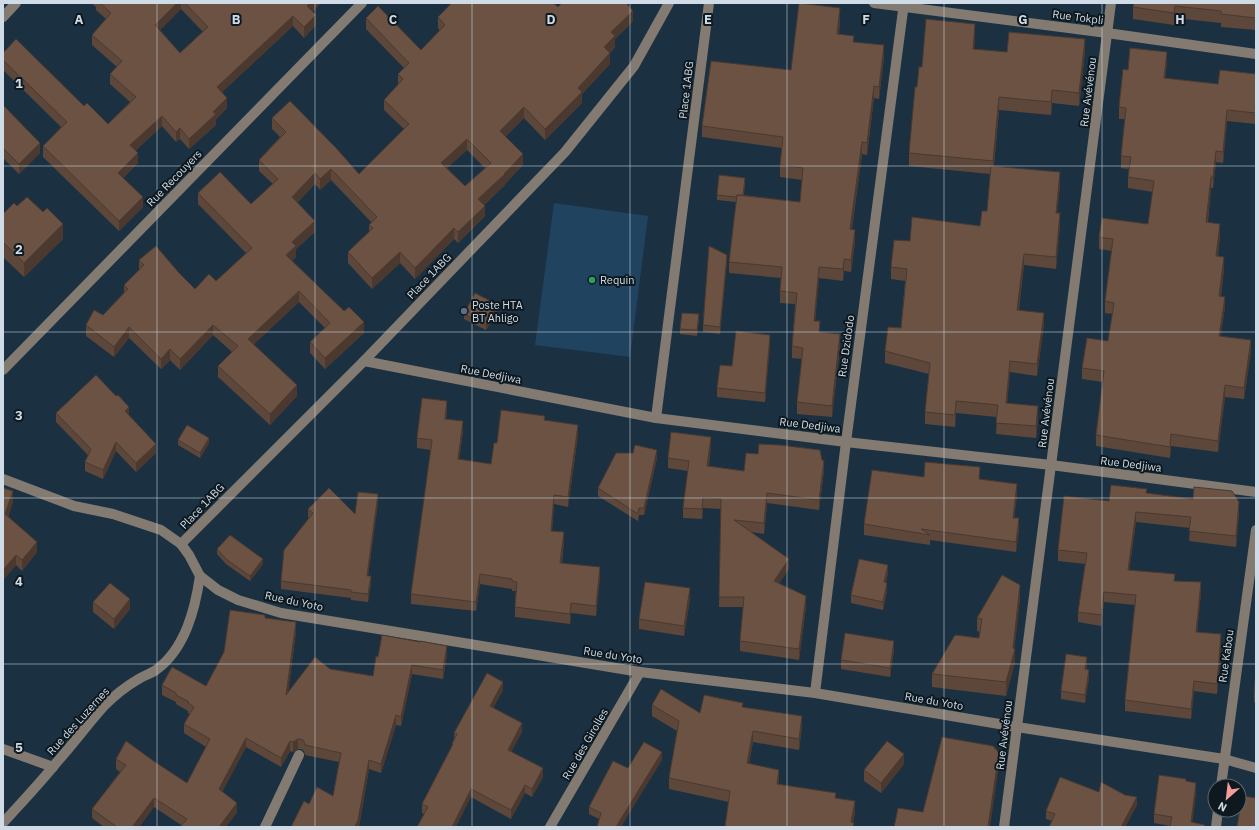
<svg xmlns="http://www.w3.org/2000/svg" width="1259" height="830" font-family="'IBM Plex Sans',sans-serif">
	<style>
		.green { fill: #20435f }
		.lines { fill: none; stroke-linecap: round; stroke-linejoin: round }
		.minor { stroke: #837b71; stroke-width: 10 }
		.wall { fill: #5c473a; fill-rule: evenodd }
		.shaded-wall { fill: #4b392f }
		.building { fill: #6b5243; stroke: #4b392f; fill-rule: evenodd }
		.grid { fill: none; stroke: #cfdce7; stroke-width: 1; stroke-opacity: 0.55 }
		.leisure-dot { fill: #2e9e5b; stroke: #0e181f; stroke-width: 1.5 }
		.service-dot { fill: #5c6f8a; stroke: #0e181f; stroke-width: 1.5 }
		.labels { text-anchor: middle; stroke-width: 4; stroke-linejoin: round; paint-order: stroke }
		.street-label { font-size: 11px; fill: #cfdce7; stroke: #0e181f }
		.poi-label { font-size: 11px; fill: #cfdce7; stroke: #0e181f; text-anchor: start }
		.grid-label { font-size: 13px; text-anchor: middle; font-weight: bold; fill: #cfdce7; stroke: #0e181f; stroke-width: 4; stroke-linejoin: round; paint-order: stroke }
	</style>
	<rect width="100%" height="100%" fill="#1b3142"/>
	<path class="green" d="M554,203L648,216L630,357L535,345Z"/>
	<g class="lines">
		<g class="minor">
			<path d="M874,3L1107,33L1256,54"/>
			<path d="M3,17L16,3"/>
			<path d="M364,361L656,418L846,442L1051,465L1256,492"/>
			<path d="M3,370L362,3"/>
			<path d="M656,418L709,3"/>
			<path d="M3,479L74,506L113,514L161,530L181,544L189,555L200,576L218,590L238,600L281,613L640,672L815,693L1017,727L1224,759L1256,768"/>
			<path d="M181,544L364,361L565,152L634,66L669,3"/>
			<path d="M815,693L846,442L904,3"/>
			<path d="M3,749L53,767"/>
			<path d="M1221,786L1256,530"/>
			<path d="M3,823C21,803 40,783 57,762C73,744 88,724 104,706C114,696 125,687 137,680C143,676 150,674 156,670C185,649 195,610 200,576"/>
			<path d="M265,827L299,755"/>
			<path d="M550,827L640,672"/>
			<path d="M1004,827L1111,3"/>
			<path d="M1216,827L1218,810"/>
		</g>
	</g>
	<g class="wall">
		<path d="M91,3H321L313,11L316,25L304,38L293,26L222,92L227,108L216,119V125L189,149L180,139L176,142L162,126L135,151L138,163L123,178L143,207L119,231L43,157V146L61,127L3,70V53L84,106L108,124L130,102L110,84V74L117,67L92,45V35L106,19L96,10V7ZM181,9L203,32L180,53L160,30Z"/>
		<path d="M449,3H553L558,7L633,21L615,39V47L610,53V64L582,94V103L545,140L524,118L505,137L523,165L505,184V185L484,205L485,216L458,243L454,239L415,279L400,263L372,289L348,263V252L369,232V225L372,223L331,180L320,190L315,184L297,203L315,232L296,249V257L292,261L364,333L325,369L310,353V342L325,328L299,302L253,345L297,396L270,425L218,377V366L232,352L213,335L180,370L170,360L161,369L129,338L114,357L86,336V325L103,315L124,293V285L139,270V260L180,274L195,289L216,281L246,253L198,204V193L251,204L273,184L259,171V160L280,137L272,129V118L359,174L404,129L384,110V100L398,85V74L404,68L366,29V18L421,50L440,31L438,28V17L450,4ZM467,150L485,168L465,186L447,168Z"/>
		<path d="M1256,3V30L1221,27V23L1175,18L1174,25L1133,19V7Z"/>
		<path d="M840,20L839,34L884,57L879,99L874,98L867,155L862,154L852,229L855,242L851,272L844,271L843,281L819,278L815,321L820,332L840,346L832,417L797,414V402L802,359L792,358V346L795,304L780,303V291L781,278L729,273V262L736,202L717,200V195L745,183L744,195L800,202L802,180L780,177V165L782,148L702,137V126L791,70Z"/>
		<path d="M975,37L974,49L1007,52H1085L1079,106L1052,103L1051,115L999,110L994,166L1060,184L1057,213L1060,225L1056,269L1024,265L1019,310L1044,324L1037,376L1010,372L1007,403L1038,418L1036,438L996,434L997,417L956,413L955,427L925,424V412L929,374L885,363V351L901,328L905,281L891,279V267L910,241L980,226L987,211L990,174L909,166V153L917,87L922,67Z"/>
		<path d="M1167,63L1165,78L1218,84L1256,74V124L1227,121L1223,163L1216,162L1213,188H1211L1208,222L1220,235L1218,256L1224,269L1221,296L1225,308L1220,336L1251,351L1244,399L1225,397L1218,452L1171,446L1170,458L1096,446V435L1103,382L1082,379V368L1108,341L1113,314L1105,313V301L1112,251L1099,249V237L1148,224L1153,192L1128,188V177L1129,169L1121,168V156L1125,119H1119V107L1128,70Z"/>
		<path d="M3,105L40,153L19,174L3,158Z"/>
		<path d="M17,206L63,239L24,277L3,257V214Z"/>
		<path d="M727,262L720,334L703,332V325Z"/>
		<path d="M498,311L486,330L464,319V314Z"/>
		<path d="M699,319L697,336L680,334V329Z"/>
		<path d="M770,344L765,402L717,397V388L732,366Z"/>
		<path d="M447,411L446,419L463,431L459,459L491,464L497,443L545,420L578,435L568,507L554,504L552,531L564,541L562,563L600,577L596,616L571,613L570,624L515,617V607L516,591H512V589L480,584L476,611L411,604V594L431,450L417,448V438Z"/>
		<path d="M56,413L129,415L156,453L136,472L116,451L103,479L85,471V462L88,455L56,422Z"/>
		<path d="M178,440L209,443L200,458L178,445Z"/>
		<path d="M711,447L709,466L744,471H824L819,510L767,503L764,534L751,532L789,569L779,583L806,606L799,660L740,651V641L743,607H719L721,509L703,508L702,519L683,518V508L688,471L668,468V458Z"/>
		<path d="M657,458L644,515H639L638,521L598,496V488Z"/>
		<path d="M924,477L980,479L1017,495L1014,518L1019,529L1016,552L930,540V545L864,535V524Z"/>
		<path d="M3,488L13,491V502L8,517L37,542V552L22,571L16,565L3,580Z"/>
		<path d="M1147,493L1239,513L1236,547L1189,541L1190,528L1136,522L1129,570L1175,581L1201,593L1197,632L1221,645L1217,694L1194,691L1191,719L1125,711V700L1135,605L1104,602L1101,626L1078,622V612L1085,564L1058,561V550L1109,501Z"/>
		<path d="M378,502L368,576L371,584L368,602L351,600V598L281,589V581L309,518L308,517V509L355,514Z"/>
		<path d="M217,549L263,564L250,581L226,564L217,554Z"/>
		<path d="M888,573L886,582L887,591L883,610L851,603V595Z"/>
		<path d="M690,599L684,636L639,629V619Z"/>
		<path d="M1020,599L1014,649L1015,662L1006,696L932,687V674L979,638L980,632L977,631V618Z"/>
		<path d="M93,602L130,609L114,629L93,612Z"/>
		<path d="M265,618L296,632L288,693L330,669L373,676L378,657L447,655L443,679L412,674L401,726L396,725L381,773L369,769L359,827L309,804L333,796L339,762L305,755L304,751L301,749H298L293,752L290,751L281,767L246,747L222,792L237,813L181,825L154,807L139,827H104L92,818V809L120,772L116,769V759L155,762L187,783L206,747L184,733V724L190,714L188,713V711L176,704V702L162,695V685L206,686Z"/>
		<path d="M894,650L890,677L841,669V660Z"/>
		<path d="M1087,666L1086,670L1089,678L1085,703L1061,699V691Z"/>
		<path d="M1256,670V703L1254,702V692Z"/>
		<path d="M503,690L493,708L522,732L511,751L543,777L532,797L525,793L511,819L471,797L424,814L422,813V804L452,747V744L454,740V733Z"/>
		<path d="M652,705L700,713L743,707L802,727L799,750L753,742L749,764L779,782V784L836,798L855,813L853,822L854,827L729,802L669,789V778L677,731L652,716Z"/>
		<path d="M662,760L599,819L589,814V807L628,768Z"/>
		<path d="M904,764L881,793L864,781V770Z"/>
		<path d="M1186,782L1196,792L1192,822L1205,827L1170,826L1154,823V814Z"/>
		<path d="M1099,792L1137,805L1125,827H1049L1052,821L1046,819V811Z"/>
	</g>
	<g class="shaded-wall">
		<path d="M177,3H181V9L155,35V25Z"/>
		<path d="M310,3H321L307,16V6Z"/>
		<path d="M1175,6V18L1174,25V13Z"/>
		<path d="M840,8V20L837,46V34Z"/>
		<path d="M633,11V21L615,39V47L604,58V47L611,32Z"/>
		<path d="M316,15V25L304,38V27Z"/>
		<path d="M293,16V26L217,97V87Z"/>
		<path d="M975,24V37L973,62V49Z"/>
		<path d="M1085,39V52L1079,106V93Z"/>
		<path d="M884,45V57L879,99V87Z"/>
		<path d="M1167,52V63L1164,90V78Z"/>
		<path d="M610,53V64L582,94V103L545,140V129L578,88Z"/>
		<path d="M874,86V98L867,155V143Z"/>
		<path d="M1052,90V103L1051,115V102Z"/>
		<path d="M999,97V110L993,174V161Z"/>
		<path d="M227,98V108L216,119V125L189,149V139L213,112Z"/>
		<path d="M524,107V118L500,142V131Z"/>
		<path d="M1227,110V121L1223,163V152Z"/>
		<path d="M162,116V126L130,156V145Z"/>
		<path d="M180,128V139L176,142V132Z"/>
		<path d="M467,139V150L441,173V163Z"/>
		<path d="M862,142V154L850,241V229Z"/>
		<path d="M40,143V153L19,174V164Z"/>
		<path d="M1216,151V162L1213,188V177Z"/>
		<path d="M138,153V163L118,183V173Z"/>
		<path d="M523,154V165L505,184V185L478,210V199Z"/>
		<path d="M331,169V180L320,190V179Z"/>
		<path d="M1060,172V184L1056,224V213Z"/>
		<path d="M315,173V184L292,208V197Z"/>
		<path d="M1211,177V188L1206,234V222Z"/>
		<path d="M143,197V207L119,231V221Z"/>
		<path d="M485,206V216L458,243V232Z"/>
		<path d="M1060,213V225L1056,269V257Z"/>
		<path d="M315,221V232L296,249V257L286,266V255L292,242Z"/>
		<path d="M63,224V239L24,277V263Z"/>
		<path d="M1220,224V235L1216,267V256Z"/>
		<path d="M454,228V239L415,279V268Z"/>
		<path d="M855,230V242L851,272V260Z"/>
		<path d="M400,252V263L372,289V278Z"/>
		<path d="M1024,254V265L1017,322V310Z"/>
		<path d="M727,255V262L720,334V327Z"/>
		<path d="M1224,257V269L1219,307V296Z"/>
		<path d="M844,259V271L843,281V269Z"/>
		<path d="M819,267V278L814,332V321Z"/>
		<path d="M299,291V302L248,350V339Z"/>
		<path d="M1225,297V308L1219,347V336Z"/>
		<path d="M498,305V311L486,330V325Z"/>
		<path d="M1044,313V324L1037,376V364Z"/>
		<path d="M364,322V333L325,369V358Z"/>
		<path d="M213,325V335L180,370V359Z"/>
		<path d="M129,327V338L114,357V347Z"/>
		<path d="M840,334V346L832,417V406Z"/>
		<path d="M770,335V344L765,402V393Z"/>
		<path d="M1251,340V351L1244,399V388Z"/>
		<path d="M170,349V360L161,369V359Z"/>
		<path d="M1010,361V372L1006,415V403Z"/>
		<path d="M297,385V396L270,425V414Z"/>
		<path d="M1225,385V397L1218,452V441Z"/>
		<path d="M447,401V411L445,429V419Z"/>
		<path d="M956,401V413L955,427V415Z"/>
		<path d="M1038,406V418L1036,438V426Z"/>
		<path d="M129,407V416L125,411Z"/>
		<path d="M463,421V431L458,469V459Z"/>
		<path d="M578,425V435L568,507V497Z"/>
		<path d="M1171,434V446L1170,458V447Z"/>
		<path d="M711,437V447L707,476V466Z"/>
		<path d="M209,438V443L200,458V453Z"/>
		<path d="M116,442V451L103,479V470Z"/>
		<path d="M156,444V453L136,472V463Z"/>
		<path d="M657,450V458L644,515V508Z"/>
		<path d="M824,461V471L819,510V500Z"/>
		<path d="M980,467V478L979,489V479Z"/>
		<path d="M1017,484V495L1013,528V518Z"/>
		<path d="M13,491V502L5,525V514Z"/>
		<path d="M767,493V503L764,534V523Z"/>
		<path d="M378,494V502L367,584V576Z"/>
		<path d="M554,495V504L551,540V531Z"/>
		<path d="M703,498V508L702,519V509Z"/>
		<path d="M1239,502V513L1236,547V536Z"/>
		<path d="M1136,512V522L1128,580V570Z"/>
		<path d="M1019,518V529L1016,552V542Z"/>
		<path d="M564,532V541L560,572V563Z"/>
		<path d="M37,542V552L22,571V560Z"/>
		<path d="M16,555V565L3,580V570Z"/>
		<path d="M263,559V564L250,581V576Z"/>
		<path d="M789,559V569L774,591V581Z"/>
		<path d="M888,565V573L884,590V582Z"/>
		<path d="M600,567V577L596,616V606Z"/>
		<path d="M480,574V584L476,611V602Z"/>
		<path d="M371,576V584L368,602V594Z"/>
		<path d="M1201,582V593L1196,643V632Z"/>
		<path d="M887,583V591L883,610V602Z"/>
		<path d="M1020,585V599L1014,652L1015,649V662L1006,696V682L1013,648Z"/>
		<path d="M690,588V599L684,636V626Z"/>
		<path d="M1104,592V602L1101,626V615Z"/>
		<path d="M806,596V606L799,660V649Z"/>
		<path d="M130,599V609L114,629V619Z"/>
		<path d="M571,603V613L570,624V614Z"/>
		<path d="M296,622V632L286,705V695Z"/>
		<path d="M1221,634V645L1217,694V684Z"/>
		<path d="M894,641V650L890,677V668Z"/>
		<path d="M447,646V655L443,679V670Z"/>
		<path d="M1087,657V666L1085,678V669Z"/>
		<path d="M412,665V674L401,726V717Z"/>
		<path d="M1089,670V678L1085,703V695Z"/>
		<path d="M1194,681V691L1191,719V709Z"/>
		<path d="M503,682V690L490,714V706Z"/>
		<path d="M396,715V725L381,773V764Z"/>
		<path d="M802,716V727L799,750V739Z"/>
		<path d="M522,723V732L508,758V750Z"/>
		<path d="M753,731V742L747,774V763Z"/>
		<path d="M246,738V747L219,798V789Z"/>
		<path d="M298,739V749L293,752V742Z"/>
		<path d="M290,741V751L281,767V758Z"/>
		<path d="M662,752V760L621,827H616Z"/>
		<path d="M999,753V766L990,827H988Z"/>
		<path d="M904,754V764L881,793V783Z"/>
		<path d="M369,760V769L359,827H355Z"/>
		<path d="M543,768V777L532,797V789Z"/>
		<path d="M779,770V782L777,795V784Z"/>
		<path d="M1196,783V792L1192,827L1191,822Z"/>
		<path d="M525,785V793L511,819V810Z"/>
		<path d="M471,789V797L456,827H452Z"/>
		<path d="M1137,797V805L1125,827H1121Z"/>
		<path d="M154,798V807L139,827H132Z"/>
		<path d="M855,801V813L852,827L851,822Z"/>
		<path d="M237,803V813L226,827H219Z"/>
	</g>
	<g class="building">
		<path d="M100,3H177L155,25L180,53L208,27L185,3H310L307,6L316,15L304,27L293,16L217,87L227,98L213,112L216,114L189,139L180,128L176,132L162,116L130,145L138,153L118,173L143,197L119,221L43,146L67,122L3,60V53L16,39L84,106L87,103L108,124L136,97L110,74L122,61L92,35L111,13Z"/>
		<path d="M452,3H553L558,7L562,3H626L633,11L611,32L615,36L604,47L610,53L578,88L582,92L545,129L524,107L500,131L523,154L504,174H505L478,199L485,206L458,232L454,228L415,268L400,252L372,278L348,252L373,228L369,225L377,217L331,169L320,179L315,173L292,197L315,221L292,242L296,246L286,255L344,311L349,307L364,322L325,358L310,342L330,323L299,291L248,339L297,385L270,414L218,366L238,346L213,325L180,359L170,349L161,359L129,327L114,347L86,325L94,310L103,315L128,289L124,285L144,265L139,260L156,246L180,274L195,289L209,274L216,281L252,248L198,193L220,172L251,204L278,179L259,160L286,132L272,118L290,101L337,149L359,174L409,124L384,100L403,79L398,74L409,63L366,18L378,6L421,50L445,25L438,17ZM467,139L491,163L465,186L441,163Z"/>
		<path d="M799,3L840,8L837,34L854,36L853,42L884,45L879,87L874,86L867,143L862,142L850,229L855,230L851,260L844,259L843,269L819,267L814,321H820L819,332L840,334L832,406L797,402L803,348L792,346L797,293L780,291L782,267L729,262L737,195L800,202L803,168L780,165L783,137L702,126L711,61L791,70Z"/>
		<path d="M1134,3H1256V18L1221,14V11L1175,6L1174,13L1133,7Z"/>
		<path d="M926,19L975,24L973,49L1007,52L1009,32L1085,39L1079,93L1052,90L1051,102L999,97L993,161L909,153L915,87H917L919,67H922Z"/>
		<path d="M1130,48L1167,52L1164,78L1218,84L1220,70L1256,74V113L1227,110L1223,152L1216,151L1213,177H1211L1206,222L1220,224L1216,256L1224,257L1219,296L1225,297L1219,336L1251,340L1244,388L1225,385L1218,441L1171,434L1170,447L1096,435L1104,371L1082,368L1087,338L1108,341L1114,303L1105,301L1113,239L1099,237L1102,218L1148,224L1154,181L1128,177L1131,157L1121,156L1126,108L1119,107L1123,69L1128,70Z"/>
		<path d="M3,105L40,143L19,164L3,148Z"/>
		<path d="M991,166L1060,172L1056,213H1060L1056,257L1024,254L1017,310L1044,313L1037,364L1010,361L1006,403L1038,406L1036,426L996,423L998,405L956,401L955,415L925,412L930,363L885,351L888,327L901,328L907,269L891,267L894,240L910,241L912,217L980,226L982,211H987Z"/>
		<path d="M719,175L745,178L743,195H737L736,197L717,195Z"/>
		<path d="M27,197L43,212L47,208L63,224L24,263L3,242V214L14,203L17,206Z"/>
		<path d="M709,246L727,255L720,327L703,325Z"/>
		<path d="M475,293L498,305L486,325L464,314Z"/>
		<path d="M682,313L699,314L697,330L680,329Z"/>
		<path d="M736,331L770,335L765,393L717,388L720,365L732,366Z"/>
		<path d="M96,375L116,396L118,395L129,407L125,411L156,444L136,463L116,442L103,470L85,462L91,449L56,413Z"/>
		<path d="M422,398L447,401L445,419L463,421L458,459L491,464L494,443H497L501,410L545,416L544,420L578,425L568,497L554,495L551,531L564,532L560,563L600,567L596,606L571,603L570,614L515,607L517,582L512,581V579L480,574L476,602L411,594L432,440L417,438Z"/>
		<path d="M187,425L209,438L200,453L178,440Z"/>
		<path d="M671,432L711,437L707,466L744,471L746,453L758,454L759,444L780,445L820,450L822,460L824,461L819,500L767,493L764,523L734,520L789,559L774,581L806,596L799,649L740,641L744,597H719L721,499L703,498L702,509L683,508L689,461L668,458Z"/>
		<path d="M635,445L657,450L644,508H639L638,514L598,488L616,453H633Z"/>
		<path d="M925,462L980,467L979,479L1017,484L1013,518H1019L1016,542L921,529L930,535L864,524L872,470L924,477Z"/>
		<path d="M1111,485L1147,489L1146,493L1193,499L1194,487L1232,491L1239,502L1236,536L1189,531L1191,517L1136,512L1128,570L1175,574L1174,581L1201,582L1196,632L1221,634L1217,684L1194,681L1191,709L1125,700L1136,595L1104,592L1101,615L1078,612L1087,553L1058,550L1064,496L1109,501Z"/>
		<path d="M3,488L13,491L5,514L37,542L22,560L16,555L3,570Z"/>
		<path d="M329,488L355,514L358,492L378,494L367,576H371L368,594L351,592V590L281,581L284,550L313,513L308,509Z"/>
		<path d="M230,535L263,559L250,576L226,559L217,549Z"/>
		<path d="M859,559L888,565L884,582L887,583L883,602L851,595Z"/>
		<path d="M1002,575L1020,585L1013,648L1015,649L1006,682L932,674L955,635L979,638L982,619L977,618Z"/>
		<path d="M645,582L690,588L684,626L639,619Z"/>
		<path d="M110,583L130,599L114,619L93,602Z"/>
		<path d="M230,610L265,615V618L296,622L286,695L315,657L330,669L373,676L376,656L378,657L382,635L420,642V641L447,646L443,670L412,665L401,717L396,715L381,764L369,760L358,820L355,827H291L304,801L309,804L317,787L333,796L341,753L305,745L304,741L301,739H298L293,742L290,741L281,758L246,738L219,789L237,803L219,827H180L187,819L154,798L132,827H117L92,809L126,765L116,759L126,741L155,762L187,783L210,739L184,724L194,707L188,703L189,702L176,695V693L162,685L172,667L206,686L224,652Z"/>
		<path d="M845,633L894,641L890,668L841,660Z"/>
		<path d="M1066,654L1087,657L1085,669L1089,670L1085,695L1061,691Z"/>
		<path d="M1256,670V692H1254Z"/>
		<path d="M487,673L503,682L490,706L522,723L508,750L543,768L532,789L525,785L511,810L471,789L452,827H417L428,807L422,804L453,744H452L457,734L454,733Z"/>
		<path d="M661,689L700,713L704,695L743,703L742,707L802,716L799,739L753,731L747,763L779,770L777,784L836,793L835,798L855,801L851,822L854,823L853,827H725L730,791L669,778L679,721L652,705Z"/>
		<path d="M942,737L993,746L999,753L988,827H894L898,808L923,812Z"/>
		<path d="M887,741L904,754L881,783L864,770Z"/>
		<path d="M644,742L662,752L616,827H597L601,813L589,807L613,761L628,768Z"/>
		<path d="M1159,775L1186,779V781L1196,783L1191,822L1205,825L1204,827H1170L1172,817L1154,814Z"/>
		<path d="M1060,777L1099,792L1101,782L1125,795L1137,797L1121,827H1049L1055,814L1046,811Z"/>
		<path d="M1242,796L1256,798V821L1255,827H1237Z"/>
	</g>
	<path class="grid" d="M157,3V827M315,3V827M472,3V827M630,3V827M787,3V827M944,3V827M1102,3V827M3,166H1256M3,332H1256M3,498H1256M3,664H1256"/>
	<circle class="leisure-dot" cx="592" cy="280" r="4"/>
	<circle class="service-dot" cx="464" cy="311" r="4"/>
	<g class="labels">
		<g class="street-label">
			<text transform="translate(1078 17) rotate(7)" y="4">Rue Tokpli</text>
			<text transform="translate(686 90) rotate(-83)" y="4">Place 1ABG</text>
			<text transform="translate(1088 92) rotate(-83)" y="4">Rue Avévénou</text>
			<text transform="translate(174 178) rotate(-46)" y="4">Rue Recouyers</text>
			<text transform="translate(429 276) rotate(-46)" y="4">Place 1ABG</text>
			<text transform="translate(846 346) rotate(-82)" y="4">Rue Dzidodo</text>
			<text transform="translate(491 374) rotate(11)" y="4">Rue Dedjiwa</text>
			<text transform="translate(1046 413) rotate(-83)" y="4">Rue Avévénou</text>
			<text transform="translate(810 425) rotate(7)" y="4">Rue Dedjiwa</text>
			<text transform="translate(1131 464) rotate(7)" y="4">Rue Dedjiwa</text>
			<text transform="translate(202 506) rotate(-46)" y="4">Place 1ABG</text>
			<text transform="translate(294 601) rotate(12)" y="4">Rue du Yoto</text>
			<text transform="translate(613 655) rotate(9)" y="4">Rue du Yoto</text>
			<text transform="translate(1226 656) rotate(-82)" y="4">Rue Kabou</text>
			<text transform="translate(934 701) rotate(10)" y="4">Rue du Yoto</text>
			<text transform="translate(78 721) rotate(-48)" y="4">Rue des Luzernes</text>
			<text transform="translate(1004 735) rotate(-83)" y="4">Rue Avévénou</text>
			<text transform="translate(585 744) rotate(-60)" y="4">Rue des Girolles</text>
		</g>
		<g class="poi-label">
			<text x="600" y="284">Requin</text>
			<text x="472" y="309">Poste HTA<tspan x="472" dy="13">BT Ahligo</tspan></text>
		</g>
	</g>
	<g class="grid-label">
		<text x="79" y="24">A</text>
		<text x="236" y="24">B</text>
		<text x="393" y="24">C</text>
		<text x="551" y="24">D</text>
		<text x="708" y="24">E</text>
		<text x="866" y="24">F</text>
		<text x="1023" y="24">G</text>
		<text x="1180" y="24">H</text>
		<text x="19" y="88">1</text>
		<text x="19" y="254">2</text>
		<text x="19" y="420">3</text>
		<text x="19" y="586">4</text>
		<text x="19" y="752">5</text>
	</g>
	<rect width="1259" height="830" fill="none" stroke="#cfdce7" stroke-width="8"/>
	<g transform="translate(1227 798) rotate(208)"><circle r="19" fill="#0e181f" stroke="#5b666f"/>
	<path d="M0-3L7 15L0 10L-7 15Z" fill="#f59b98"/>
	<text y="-6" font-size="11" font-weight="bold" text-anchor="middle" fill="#cfdce7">N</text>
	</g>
</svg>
